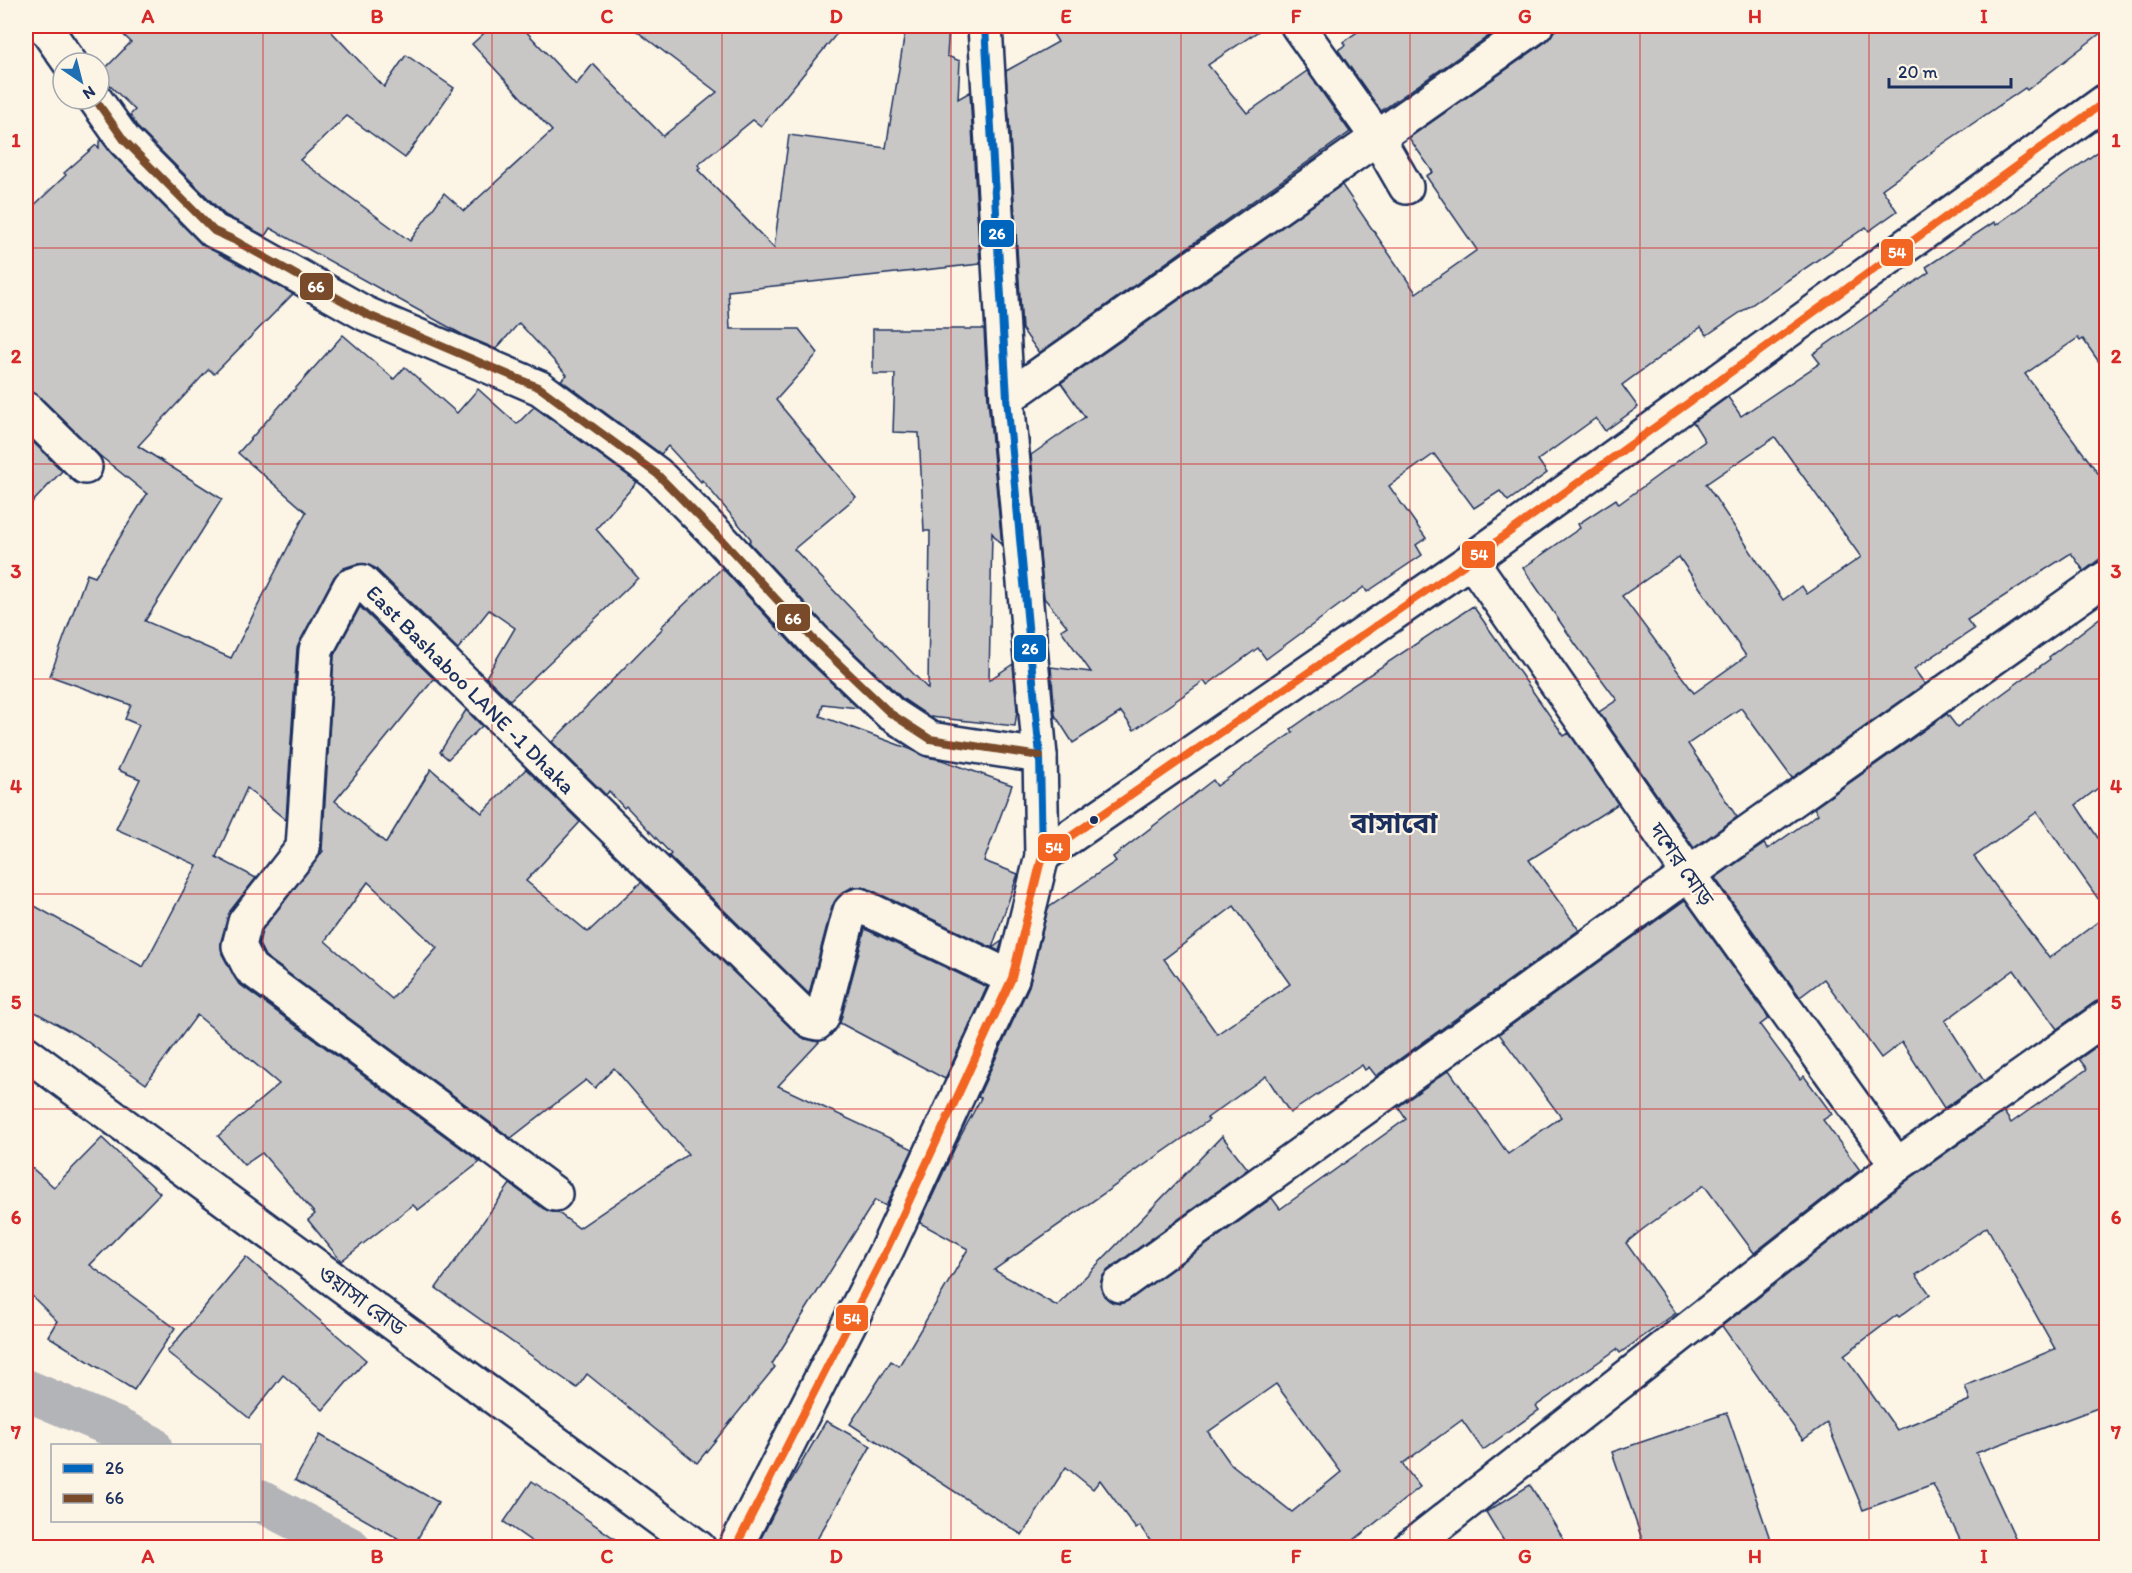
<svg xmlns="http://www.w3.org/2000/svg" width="2132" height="1573" font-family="Itim,'Noto Sans Bengali',sans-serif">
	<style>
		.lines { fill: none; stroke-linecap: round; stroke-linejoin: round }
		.canal { stroke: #b2b4b8; stroke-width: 42 }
		.building { fill: #c8c7c6; stroke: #1b2f5e; stroke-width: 1.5; fill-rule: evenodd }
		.minor-casing { stroke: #1b2f5e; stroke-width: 38 }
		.minor { stroke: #fcf5e5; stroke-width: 33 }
		.bus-1-casing { stroke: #fcf5e5; stroke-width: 12 }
		.bus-2-casing { stroke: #fcf5e5; stroke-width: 12 }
		.bus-3-casing { stroke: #fcf5e5; stroke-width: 12 }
		.bus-1 { stroke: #0065bd; stroke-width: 8 }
		.bus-2 { stroke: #7a4b2a; stroke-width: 8 }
		.bus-3 { stroke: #f26522; stroke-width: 8 }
		.grid { fill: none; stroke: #d62828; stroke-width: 1.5; stroke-opacity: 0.55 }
		.bus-dot { fill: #1b2f5e; stroke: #fcf5e5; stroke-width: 2 }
		.labels { text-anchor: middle; stroke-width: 4.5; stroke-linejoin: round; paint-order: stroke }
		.street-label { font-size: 22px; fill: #1b2f5e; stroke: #fcf5e5 }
		.district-label { font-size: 28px; font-weight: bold; fill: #1b2f5e; stroke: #fcf5e5 }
		.line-badge { stroke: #fcf5e5; stroke-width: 2 }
		.badge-label { font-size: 16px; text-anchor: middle; font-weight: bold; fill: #fff }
		.neatline { fill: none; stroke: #d62828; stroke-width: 2 }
		.grid-label { font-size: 20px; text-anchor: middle; font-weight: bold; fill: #d62828 }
	</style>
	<rect width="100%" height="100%" fill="#fcf5e5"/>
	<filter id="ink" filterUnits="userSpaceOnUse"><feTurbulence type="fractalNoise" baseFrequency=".0167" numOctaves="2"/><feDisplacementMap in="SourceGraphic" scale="12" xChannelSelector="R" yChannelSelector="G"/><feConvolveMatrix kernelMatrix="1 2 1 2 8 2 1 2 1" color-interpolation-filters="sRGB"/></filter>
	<g filter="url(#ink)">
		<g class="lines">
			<g class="canal">
				<path d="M26,1390L114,1427L151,1446"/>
				<path d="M260,1501L350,1548"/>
			</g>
		</g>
		<g class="building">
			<path d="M114,26H326L384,87L406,55L454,88L405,158L347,116L300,160L410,241L444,193L464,211L552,131L472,44L492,26H521L576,85L593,64L663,136L717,92L630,26H843L761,126L753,120L698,165L701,168L698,170L774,248L789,135L886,148L906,26H949L947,56L960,61L958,99L970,92L980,264L728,291L730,329H799L818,353L776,400L856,497L794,549L928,689L930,531H924L919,433L893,432L895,374H873V329H984L988,400L1002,546L992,533L989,680L1013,664L1017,710L1015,726L930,717L902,698L827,627L749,542L751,539L702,480L701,482L668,446L661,454L561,380L567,375L519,323L496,349L463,335L270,228L265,236L225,215L138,128L130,115L135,110L99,75L131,42Z"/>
			<path d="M1048,26H1266L1208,65L1247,113L1307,71L1350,132L1039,353L1022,329L1006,71L1058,42Z"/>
			<path d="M1366,26H1488L1493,33L1381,111L1338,50L1345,45L1343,42Z"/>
			<path d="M1562,26H2106V29L2027,90L2025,88L1931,152L1932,153L1882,189L1897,211L1869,231L1866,227L1707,335L1701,327L1622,385L1638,407L1605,431L1596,418L1538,460L1547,473L1508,501L1500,491L1474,508L1434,454L1389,486L1426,538L1416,545L1422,555L1367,592L1364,587L1266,659L1258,648L1207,685L1204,681L1134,730L1121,712L1073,743L1055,715L1051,667L1091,672L1061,630L1067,626L1044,598L1031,455L1085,417L1061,383L1342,185L1416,293L1477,250L1426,176L1433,172L1409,138L1547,41L1554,31Z"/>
			<path d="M101,140L111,153L201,244L293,294L214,374L209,369L138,446L222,499L145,621L231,658L306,512L238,453L343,335L394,379L405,367L457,413L478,389L517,424L534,407L637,482L596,529L638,578L510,700L486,677L515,628L489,610L458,649L375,568L366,564H356L344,568L334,577L297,648L286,820L247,788L216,857L256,878L230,911L221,941L222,954L238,983L480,1162L418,1210L413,1205L341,1261L308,1220L315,1214L262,1153L244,1165L218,1136L279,1084L197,1015L146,1084L82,1038L26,1007V901L143,967L197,865L116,829L140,779L118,770L139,725L125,719L131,705L50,676L87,574L95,577L147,494L99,455L39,396L31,391H26V213L66,175L64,173L96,145L99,148V142Z"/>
			<path d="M2106,146V372L2083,339L2080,341L2078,338L2025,374L2106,484V554L2084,571L2071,553L1967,620L1974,629L1914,669L1925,684L1792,778L1741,708L1688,744L1737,817L1694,848L1599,712L1617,700L1576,645L1523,568L1580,528L1578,524L1616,499L1619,504L1705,441L1693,422L1728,397L1741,416L1820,363L1813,354L1929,272L1926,267L1994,222L1996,225ZM1775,437L1861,557L1807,594L1802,586L1783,600L1706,484ZM1679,557L1746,656L1694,693L1622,596Z"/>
			<path d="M26,435L62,471L26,509Z"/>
			<path d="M722,568L800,653L858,708L823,704L820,716L910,749L927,757L942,760L1012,785L984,861L1018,874L992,948L1002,941L999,951L867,888L852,887L841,894L832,906L809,994L669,856L671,854L626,806L624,808L609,791L606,795L552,742L663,628L661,627Z"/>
			<path d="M1473,606L1564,736L1569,733L1618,804L1529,860L1579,930L1376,1076L1369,1067L1365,1070L1362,1065L1290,1113L1266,1076L1207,1118L1209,1120L994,1270L1057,1306L1222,1136L1248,1169L1108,1270L1102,1277L1100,1286L1104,1296L1112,1302L1120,1304L1129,1300L1272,1198L1280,1209L1406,1119L1398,1107L1449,1070L1508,1154L1561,1117L1499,1034L1685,900L1769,1018L1760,1025L1800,1079L1804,1076L1832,1114L1823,1120L1860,1170L1754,1253L1704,1185L1643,1229L1626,1243L1676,1313L1620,1353L1617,1349L1536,1406L1539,1410L1483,1450L1462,1420L1402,1464L1420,1487L1344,1548H1155L1140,1526L1136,1529L1100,1480L1093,1489L1066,1467L1022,1535L850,1424L891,1361L899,1366L968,1249L920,1223L958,1141L981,1098L978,1097L1029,986L1048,908L1116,861L1113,857L1213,780L1217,786L1293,732L1291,729L1346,690ZM1234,906L1290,984L1217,1034L1164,959ZM1276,1384L1341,1472L1292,1512L1230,1463L1208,1432Z"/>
			<path d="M360,607L434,679L335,801L386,843L431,769L482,813L526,769L580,822L526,881L588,932L641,882L797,1034L805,1039L820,1041L778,1086L913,1149L886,1206L875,1200L772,1364L775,1367L697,1463L587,1374L577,1388L436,1288L510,1184L544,1209L557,1212L579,1228L688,1154L614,1068L595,1088L586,1080L511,1138L265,956L259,944L262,930L323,851L322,850L334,655ZM368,882L437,948L392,999L325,941Z"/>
			<path d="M2106,613V782L2076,805L2106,850V910L2037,812L1974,857L2049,958L2106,916V999L2095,1002L2057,1029L2014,970L1945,1021L1984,1081L1944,1108L1902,1042L1881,1058L1824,979L1800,997L1715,878L1764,844L1768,849L1818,814L1814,808L1947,714L1957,727L2050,659L2049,657Z"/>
			<path d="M466,710L482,726L448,759L440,752Z"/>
			<path d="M865,929L987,987L945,1079L840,1023Z"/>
			<path d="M2106,1040V1405L1976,1453L2020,1548H1964L1933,1484L1863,1510L1827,1423L1803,1440L1722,1326L1908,1180L2004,1112L2011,1123L2087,1069L2079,1059ZM1987,1227L2055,1349L1965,1386L1970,1400L1897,1430L1844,1355L1897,1315L1899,1317L1930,1294L1916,1275Z"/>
			<path d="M102,1138L160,1193L90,1265L175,1328L134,1390L48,1336L57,1321L26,1290V1163L54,1187Z"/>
			<path d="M246,1257L366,1360L323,1410L283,1375L249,1418L167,1352Z"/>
			<path d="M1727,1413L1773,1548H1645L1612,1452Z"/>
			<path d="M826,1421L871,1446L812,1548H756L784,1493Z"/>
			<path d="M320,1435L438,1502L413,1547L295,1480Z"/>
			<path d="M532,1481L628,1548H541L504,1522Z"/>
			<path d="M1530,1485L1569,1548H1508L1486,1512Z"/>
		</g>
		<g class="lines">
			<defs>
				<g id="minor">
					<path d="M44,26L70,63"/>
					<path d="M985,26L1007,398L1040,756L1042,856"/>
					<path d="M1298,26L1377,137L1406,187"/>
					<path d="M95,99L124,140L214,231L234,240L366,314L540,388L657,474L719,537L814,640L890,713L930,739L1040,756"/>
					<path d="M1007,398L1536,26"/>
					<path d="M26,409L85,467"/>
					<path d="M1471,560L1689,874L1897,1165"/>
					<path d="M26,1053L699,1548"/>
					<path d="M555,1194L250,968L239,946L245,922L303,848L316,650L350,586L362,582L810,1021L817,1023L822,1018L850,911L854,907L859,905L1012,978"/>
					<path d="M1119,1285L1689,874L2106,578"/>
					<path d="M735,1548L887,1249L1012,978L1042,856L1471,560L2106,101"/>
					<path d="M1409,1548L1897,1165L2106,1017"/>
				</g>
			</defs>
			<use href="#minor" class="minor-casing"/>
			<use href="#minor" class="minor"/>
			<defs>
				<path id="bus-1" d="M985,26L1007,398L1040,756L1042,856"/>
				<path id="bus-2" d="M95,99L124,140L214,231L234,240L366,314L540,388L657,474L719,537L814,640L890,713L930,739L1040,756"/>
				<path id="bus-3" d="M735,1548L887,1249L1012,978L1042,856L1471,560L2106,101"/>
			</defs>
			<use href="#bus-1" class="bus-1-casing"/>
			<use href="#bus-2" class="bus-2-casing"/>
			<use href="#bus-3" class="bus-3-casing"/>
			<use href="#bus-1" class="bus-1"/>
			<use href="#bus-2" class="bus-2"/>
			<use href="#bus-3" class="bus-3"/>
		</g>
	</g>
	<path class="grid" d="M263,26V1548M492,26V1548M722,26V1548M951,26V1548M1181,26V1548M1410,26V1548M1640,26V1548M1869,26V1548M26,248H2106M26,464H2106M26,679H2106M26,894H2106M26,1109H2106M26,1325H2106"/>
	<circle class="bus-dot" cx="1094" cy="820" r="5"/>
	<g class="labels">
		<g class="street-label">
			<text transform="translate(471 689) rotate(45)" y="8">East Bashaboo LANE -1 Dhaka</text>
			<text transform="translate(1682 864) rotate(55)" y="8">দশের মোড়</text>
			<text transform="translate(362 1300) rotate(36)" y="8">ওয়াসা রোড</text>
		</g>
		<g class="district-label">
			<text x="1394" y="833">বাসাবো</text>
		</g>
	</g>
	<g class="line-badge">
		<rect x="980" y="219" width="35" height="29" rx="6" fill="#0065bd"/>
		<rect x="1880" y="238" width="34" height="29" rx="6" fill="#f26522"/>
		<rect x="299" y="272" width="35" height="29" rx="6" fill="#7a4b2a"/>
		<rect x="1461" y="540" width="35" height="29" rx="6" fill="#f26522"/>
		<rect x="776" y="603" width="35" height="29" rx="6" fill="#7a4b2a"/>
		<rect x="1013" y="634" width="34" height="29" rx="6" fill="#0065bd"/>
		<rect x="1037" y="833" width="34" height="29" rx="6" fill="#f26522"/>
		<rect x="835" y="1304" width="34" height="28" rx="6" fill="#f26522"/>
	</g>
	<g class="badge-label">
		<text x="997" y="239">26</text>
		<text x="1897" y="258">54</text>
		<text x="316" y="292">66</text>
		<text x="1479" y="560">54</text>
		<text x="793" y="624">66</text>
		<text x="1030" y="654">26</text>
		<text x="1054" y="853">54</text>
		<text x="852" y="1324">54</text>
	</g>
	<rect width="2132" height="1573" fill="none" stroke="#fcf5e5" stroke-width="66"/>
	<rect x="51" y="1444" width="210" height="78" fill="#fcf5e5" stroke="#a2a6af" stroke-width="1.5"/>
	<rect x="63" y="1464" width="30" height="9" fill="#0065bd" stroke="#a2a6af" stroke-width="1.5"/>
	<text x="105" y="1474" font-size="18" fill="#1b2f5e">26</text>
	<rect x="63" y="1494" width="30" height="9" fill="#7a4b2a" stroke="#a2a6af" stroke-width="1.5"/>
	<text x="105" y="1504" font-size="18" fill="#1b2f5e">66</text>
	<g transform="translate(81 81) rotate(145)"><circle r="28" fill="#fcf5e5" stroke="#a2a6af" stroke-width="1.5"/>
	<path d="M0-4.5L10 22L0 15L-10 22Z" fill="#1f6fb2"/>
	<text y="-9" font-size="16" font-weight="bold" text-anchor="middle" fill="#1b2f5e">N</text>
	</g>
	<path d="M1889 78v9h122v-9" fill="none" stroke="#1b2f5e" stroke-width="3"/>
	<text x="1898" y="78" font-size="18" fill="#1b2f5e" stroke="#fcf5e5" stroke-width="4.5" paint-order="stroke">20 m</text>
	<rect x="33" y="33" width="2066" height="1507" class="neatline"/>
	<g class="grid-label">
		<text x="148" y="23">A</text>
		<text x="377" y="23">B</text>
		<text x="607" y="23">C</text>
		<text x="836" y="23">D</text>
		<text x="1066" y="23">E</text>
		<text x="1296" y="23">F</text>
		<text x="1525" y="23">G</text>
		<text x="1755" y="23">H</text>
		<text x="1984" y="23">I</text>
		<text x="16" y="147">1</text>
		<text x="2116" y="147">1</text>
		<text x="16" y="363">2</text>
		<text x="2116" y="363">2</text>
		<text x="16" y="578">3</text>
		<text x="2116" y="578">3</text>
		<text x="16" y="793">4</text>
		<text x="2116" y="793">4</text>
		<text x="16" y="1009">5</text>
		<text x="2116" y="1009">5</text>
		<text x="16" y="1224">6</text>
		<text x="2116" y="1224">6</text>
		<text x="16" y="1439">7</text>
		<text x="2116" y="1439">7</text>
		<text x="148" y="1563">A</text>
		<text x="377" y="1563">B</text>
		<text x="607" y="1563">C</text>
		<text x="836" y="1563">D</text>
		<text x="1066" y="1563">E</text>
		<text x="1296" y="1563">F</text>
		<text x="1525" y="1563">G</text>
		<text x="1755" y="1563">H</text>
		<text x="1984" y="1563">I</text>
	</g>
</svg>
